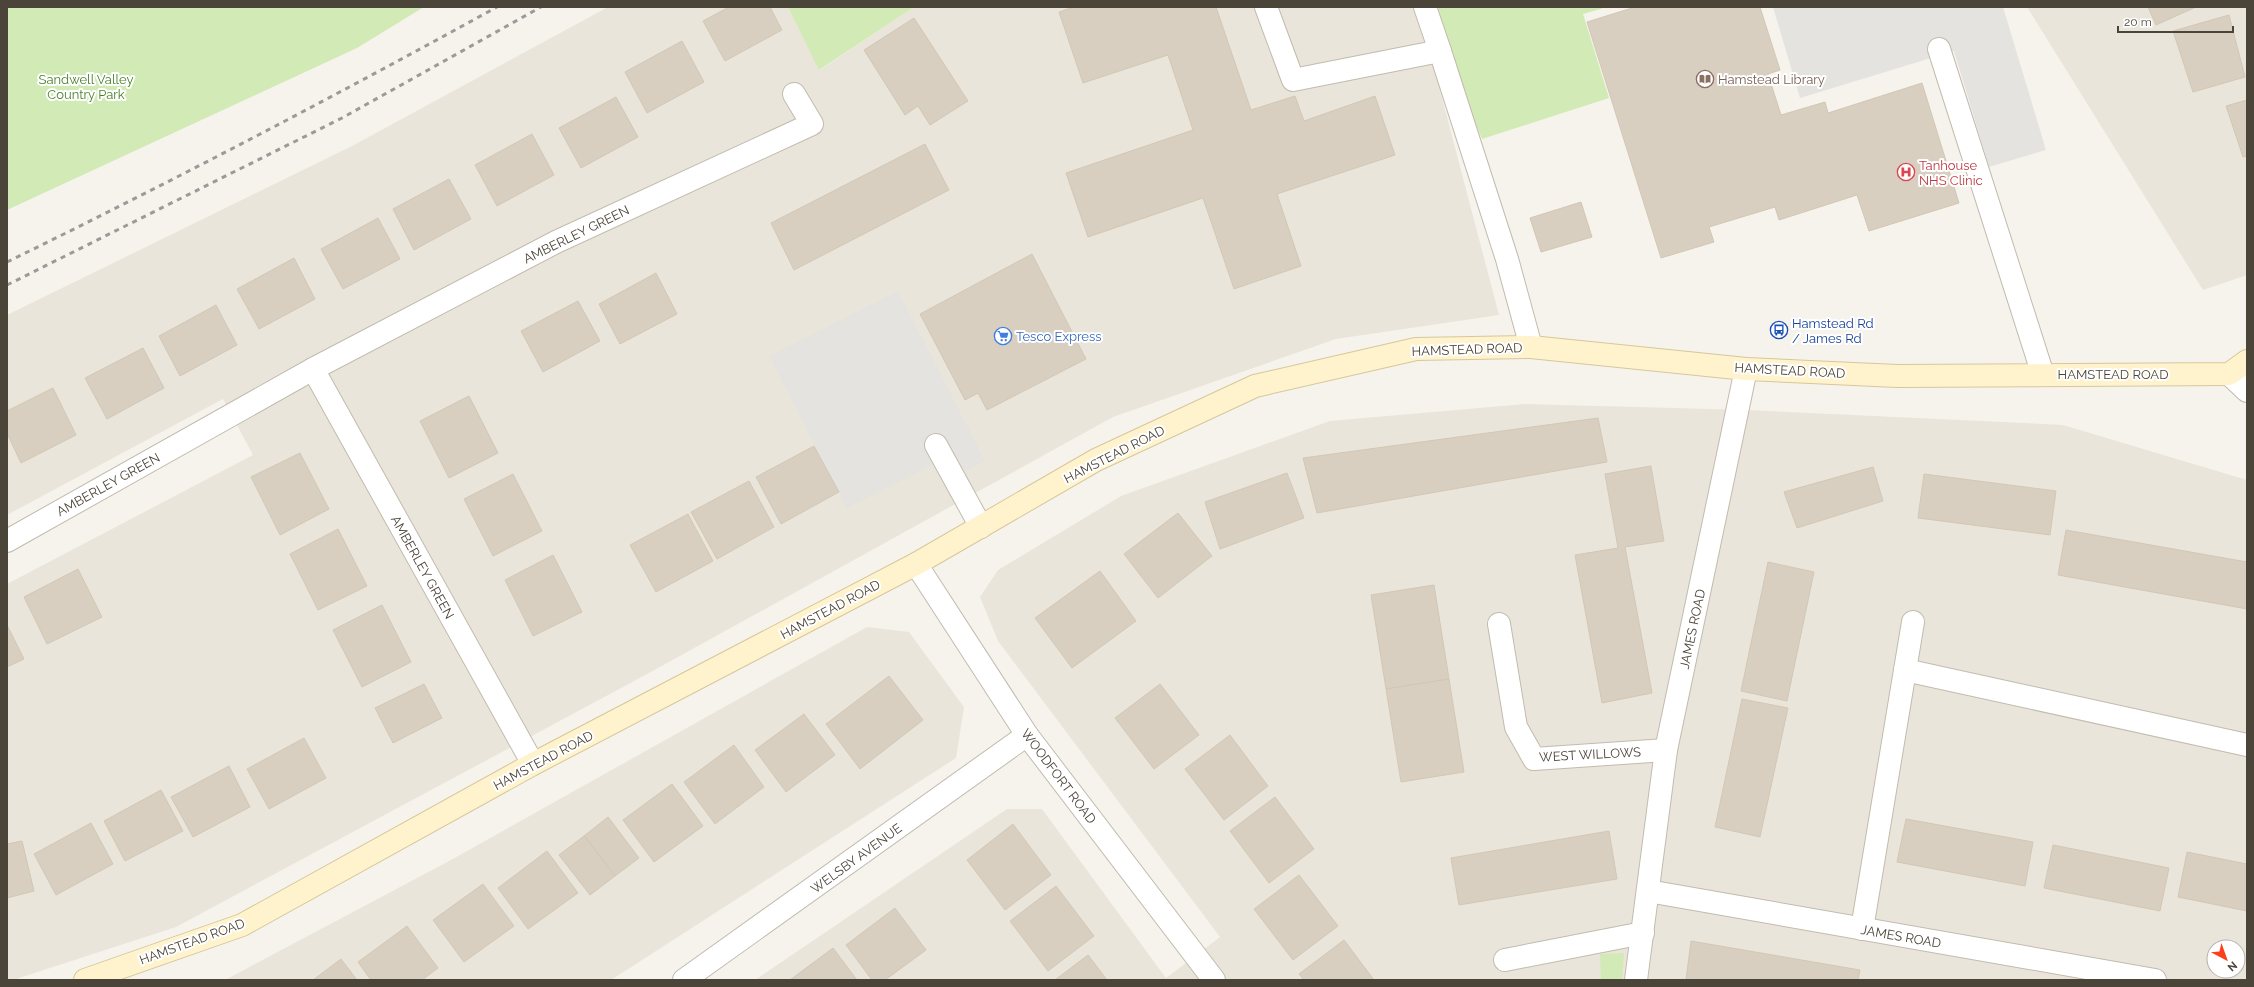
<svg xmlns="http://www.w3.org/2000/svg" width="2254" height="987" font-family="Raleway,sans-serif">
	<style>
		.residential { fill: #eae5da; fill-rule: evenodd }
		.green { fill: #d2eab5 }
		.parking { fill: #e5e3e0 }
		.building { fill: #d8cfc1; stroke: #d3c7b4 }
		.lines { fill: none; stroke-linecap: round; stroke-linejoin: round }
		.service-casing { stroke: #c2bbae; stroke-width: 24 }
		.minor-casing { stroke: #c2bbae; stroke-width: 24 }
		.secondary-casing { stroke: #d6c79b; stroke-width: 24 }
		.service { stroke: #fff; stroke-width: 22 }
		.minor { stroke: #fff; stroke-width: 22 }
		.secondary { stroke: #fff3cd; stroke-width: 22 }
		.rail { stroke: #9a9a9a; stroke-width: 3; stroke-dasharray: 5 5; stroke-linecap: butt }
		.labels { text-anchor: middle; stroke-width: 4; stroke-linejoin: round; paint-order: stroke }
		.park-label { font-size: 13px; fill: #4a7f2a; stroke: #fff }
		.education-label { font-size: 13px; fill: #785e54; stroke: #fff; text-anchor: start }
		.health-label { font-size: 13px; fill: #be3a42; stroke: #fff; text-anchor: start }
		.street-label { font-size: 13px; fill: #4b4439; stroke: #fff }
		.transit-label { font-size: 13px; fill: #164399; stroke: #fff; text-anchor: start }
		.shop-label { font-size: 13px; fill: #366cbe; stroke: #fff; text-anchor: start }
	</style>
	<rect width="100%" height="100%" fill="#f6f3ec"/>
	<g class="residential">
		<path d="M608,7H788L820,70L914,7H1414L1432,60L1499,315L1336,339L1113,417L649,673L176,927L13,980H7V584L253,455L223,399L7,515V315L352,146Z"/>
		<path d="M2027,7H2247V275L2203,290Z"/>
		<path d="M1525,404L1747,410L2063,425L2247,480V980H755L1007,809H1042L1166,978L1220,937L998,641L980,597L998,570L1121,496L1330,421ZM2214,947H2238V971H2214Z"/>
		<path d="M867,627L909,632L964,707L956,758L611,980H225L451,860Z"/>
	</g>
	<g class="green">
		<path d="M7,7H424L357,48L7,210Z"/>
		<path d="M788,7H914L819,70Z"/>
		<path d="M1431,7H1607L1583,14L1609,98L1482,139L1443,47Z"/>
		<path d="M1624,953L1622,980H1601L1600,954Z"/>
	</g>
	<g class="parking">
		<path d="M1773,7H2003L2046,150L1989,167L1954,51L1800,98Z"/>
		<path d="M898,291L985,461L952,478L942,460L847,508L769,356Z"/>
	</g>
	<g class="building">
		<path d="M729,7H770L782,30L725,61L703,21Z"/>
		<path d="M1074,7H1216L1251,110L1295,96L1304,121L1375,96L1395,155L1277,194L1301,266L1234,289L1203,198L1088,237L1066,173L1193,130L1168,55L1083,83L1059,12Z"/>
		<path d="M1635,7H1760L1780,70L1768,74L1781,115L1825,102L1828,113L1922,83L1959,203L1869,231L1857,195L1779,220L1775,207L1709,227L1714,242L1661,258L1587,22Z"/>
		<path d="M2148,7H2196L2156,25Z"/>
		<path d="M2229,15L2245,77L2193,92L2173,31Z"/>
		<path d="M914,18L968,101L930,125L918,106L905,115L864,50Z"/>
		<path d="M682,41L704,82L647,113L625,72Z"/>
		<path d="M616,97L638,137L581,168L559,128Z"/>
		<path d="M2247,100V156L2243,157L2226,106Z"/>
		<path d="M532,134L554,175L497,206L475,165Z"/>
		<path d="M925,144L949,190L794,270L771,223Z"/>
		<path d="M449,179L471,219L414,250L393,209Z"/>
		<path d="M1581,202L1592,237L1541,252L1530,218Z"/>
		<path d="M378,218L400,259L343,289L321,249Z"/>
		<path d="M1032,254L1086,359L987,410L978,393L965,400L920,314Z"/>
		<path d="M294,258L315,299L259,329L237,289Z"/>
		<path d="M656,273L677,314L620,344L599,304Z"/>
		<path d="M578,301L600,341L543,372L521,331Z"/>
		<path d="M216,305L237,345L180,376L159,336Z"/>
		<path d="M143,348L164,388L107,419L85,378Z"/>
		<path d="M53,388L76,435L21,463L7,433V411Z"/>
		<path d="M469,396L498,453L449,478L420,421Z"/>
		<path d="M1598,418L1607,462L1317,513L1303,458Z"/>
		<path d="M814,446L839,492L781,524L756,477Z"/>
		<path d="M300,453L329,509L280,535L251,477Z"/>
		<path d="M1651,466L1664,541L1625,547L1652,693L1602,703L1575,555L1618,548L1605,474Z"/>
		<path d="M1873,467L1883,501L1797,528L1784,492Z"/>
		<path d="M1287,473L1304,518L1220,549L1205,502Z"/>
		<path d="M513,474L542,531L493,556L464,499Z"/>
		<path d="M1924,474L2056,491L2050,535L1918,518Z"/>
		<path d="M749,481L774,527L717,559L691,512Z"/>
		<path d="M1178,513L1212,556L1158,598L1124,554Z"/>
		<path d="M688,514L713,561L656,592L630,545Z"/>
		<path d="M338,529L367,586L318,610L290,554Z"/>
		<path d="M2066,530L2247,562V609L2058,575Z"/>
		<path d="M553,555L582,612L533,636L505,580Z"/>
		<path d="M1768,562L1814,572L1787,701L1741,691Z"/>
		<path d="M78,569L102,617L47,644L24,597Z"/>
		<path d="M1100,571L1136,621L1072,668L1035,618Z"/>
		<path d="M1434,585L1449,679L1386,689L1371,595Z"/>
		<path d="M382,605L411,662L362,687L333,630Z"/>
		<path d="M7,625L24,659L7,667Z"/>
		<path d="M889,676L923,720L860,769L826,724Z"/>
		<path d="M1449,679L1464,772L1401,782L1386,689Z"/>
		<path d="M424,684L442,718L393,743L375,708Z"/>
		<path d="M1160,684L1199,735L1154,769L1115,718Z"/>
		<path d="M1742,699L1788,708L1760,837L1715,827Z"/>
		<path d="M804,714L835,755L786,792L755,750Z"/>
		<path d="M1230,735L1268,786L1224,820L1185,769Z"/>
		<path d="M304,738L326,778L269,809L247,769Z"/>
		<path d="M734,745L764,787L715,824L684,782Z"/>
		<path d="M229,766L250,807L193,837L171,797Z"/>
		<path d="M672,784L703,826L654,862L623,820Z"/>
		<path d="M161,790L183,831L125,861L104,821Z"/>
		<path d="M1275,797L1314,849L1269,883L1230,831Z"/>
		<path d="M608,817L639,858L615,876L584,836Z"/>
		<path d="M1906,819L2033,842L2025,886L1897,862Z"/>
		<path d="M91,823L113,864L56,895L34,854Z"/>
		<path d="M1013,824L1051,875L1005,910L967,860Z"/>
		<path d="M1609,831L1617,879L1459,905L1451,858Z"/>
		<path d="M584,836L615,876L590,895L559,855Z"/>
		<path d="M22,841L34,891L7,898V844Z"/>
		<path d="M2053,845L2169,868L2160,911L2044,888Z"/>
		<path d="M547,851L578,893L528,929L498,888Z"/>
		<path d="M2187,852L2247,864V911L2178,897Z"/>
		<path d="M1299,875L1338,926L1293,960L1254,909Z"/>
		<path d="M483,884L514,926L464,962L433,920Z"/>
		<path d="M1056,886L1094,936L1048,971L1010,921Z"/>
		<path d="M895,908L926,950L885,980H872L846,945Z"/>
		<path d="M407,926L438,968L422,980H371L358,962Z"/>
		<path d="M1344,940L1374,980H1304L1299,974Z"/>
		<path d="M1691,941L1860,970L1858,980H1686Z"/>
		<path d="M833,948L857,980H790Z"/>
		<path d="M1088,955L1107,980H1055Z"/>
		<path d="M341,959L357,980H313Z"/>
	</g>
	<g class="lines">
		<defs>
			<g id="service">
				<path d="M1266,7L1293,80L1440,51L1425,7"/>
				<path d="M1939,49L2043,375"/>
				<path d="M1440,51L1507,259L1531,347"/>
				<path d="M936,445L981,527"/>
				<path d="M1499,624L1516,727L1534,759L1666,750"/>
				<path d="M1905,670L2247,745"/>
				<path d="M1862,929L1913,622"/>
				<path d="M1505,960L1643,933"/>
			</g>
			<g id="minor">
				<path d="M313,369L533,764"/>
				<path d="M2229,374L2247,391"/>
				<path d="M7,541L313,369L556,242L812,124L794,94"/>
				<path d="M916,564L1027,735L1214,980"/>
				<path d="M1648,891L2155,980"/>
				<path d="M684,980L1027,735"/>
				<path d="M1636,980L1666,750L1746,369"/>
			</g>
			<path id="secondary" d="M85,980L242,925L533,764L916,564L1096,460L1255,386L1416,349L1531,347L1746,369L1897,376L2229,374L2247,361"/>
		</defs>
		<use href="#service" class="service-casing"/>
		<use href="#minor" class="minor-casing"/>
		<use href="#secondary" class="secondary-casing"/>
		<use href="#service" class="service"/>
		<use href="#minor" class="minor"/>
		<use href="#secondary" class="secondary"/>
		<g class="rail">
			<path d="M7,262C173,181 335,96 497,7"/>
			<path d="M7,285L342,118L541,7"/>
		</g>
	</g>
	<defs>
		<symbol id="library-ring" viewBox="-11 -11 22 22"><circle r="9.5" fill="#fff" stroke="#8d6e63" stroke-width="1.5"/><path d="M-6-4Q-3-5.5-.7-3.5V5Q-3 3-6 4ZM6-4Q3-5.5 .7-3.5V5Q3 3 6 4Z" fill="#8d6e63"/></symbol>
		<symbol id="hospital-ring" viewBox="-11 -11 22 22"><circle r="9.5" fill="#fff" stroke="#e0444e" stroke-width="1.5"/><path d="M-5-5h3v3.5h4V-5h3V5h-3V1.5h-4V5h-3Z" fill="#e0444e"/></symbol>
		<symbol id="bus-ring" viewBox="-11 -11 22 22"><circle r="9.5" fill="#fff" stroke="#1a4fb4" stroke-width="1.5"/><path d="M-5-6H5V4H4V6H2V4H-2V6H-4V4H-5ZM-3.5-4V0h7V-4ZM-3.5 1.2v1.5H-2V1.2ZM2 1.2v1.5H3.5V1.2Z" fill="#1a4fb4"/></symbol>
		<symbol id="supermarket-ring" viewBox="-11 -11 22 22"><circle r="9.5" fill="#fff" stroke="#3f7fe0" stroke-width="1.5"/><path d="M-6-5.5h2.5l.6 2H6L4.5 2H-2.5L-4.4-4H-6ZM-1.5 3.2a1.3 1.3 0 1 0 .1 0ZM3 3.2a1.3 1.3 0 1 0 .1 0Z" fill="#3f7fe0"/></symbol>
	</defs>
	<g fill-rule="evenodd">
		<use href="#library-ring" x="1695" y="69" width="20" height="20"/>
		<use href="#hospital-ring" x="1896" y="162" width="20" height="20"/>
		<use href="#bus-ring" x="1769" y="320" width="20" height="20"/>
		<use href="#supermarket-ring" x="993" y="326" width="20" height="20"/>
	</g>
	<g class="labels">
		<g class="park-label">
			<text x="86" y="84">Sandwell Valley<tspan x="86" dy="15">Country Park</tspan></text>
		</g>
		<g class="education-label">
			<text x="1718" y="84">Hamstead Library</text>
		</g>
		<g class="health-label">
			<text x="1919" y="170">Tanhouse<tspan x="1919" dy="15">NHS Clinic</tspan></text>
		</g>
		<g class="street-label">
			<text transform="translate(576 234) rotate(-26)" y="5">AMBERLEY GREEN</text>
			<text transform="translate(1467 349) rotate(-2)" y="5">HAMSTEAD ROAD</text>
			<text transform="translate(1790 370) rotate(3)" y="5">HAMSTEAD ROAD</text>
			<text x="2113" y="379">HAMSTEAD ROAD</text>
			<text transform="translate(1114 454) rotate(-27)" y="5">HAMSTEAD ROAD</text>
			<text transform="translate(108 484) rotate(-29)" y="5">AMBERLEY GREEN</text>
			<text transform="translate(423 567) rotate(61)" y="5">AMBERLEY GREEN</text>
			<text transform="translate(830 609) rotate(-28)" y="5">HAMSTEAD ROAD</text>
			<text transform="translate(1692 629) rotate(-78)" y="5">JAMES ROAD</text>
			<text transform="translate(1590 754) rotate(-3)" y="5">WEST WILLOWS</text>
			<text transform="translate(543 760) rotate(-28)" y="5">HAMSTEAD ROAD</text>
			<text transform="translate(1059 776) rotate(53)" y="5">WOODFORT ROAD</text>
			<text transform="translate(856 858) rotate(-36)" y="5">WELSBY AVENUE</text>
			<text transform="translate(1901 936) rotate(10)" y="5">JAMES ROAD</text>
			<text transform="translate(192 941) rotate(-20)" y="5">HAMSTEAD ROAD</text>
		</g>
		<g class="transit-label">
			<text x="1792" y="328">Hamstead Rd<tspan x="1792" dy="15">/ James Rd</tspan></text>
		</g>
		<g class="shop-label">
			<text x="1016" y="341">Tesco Express</text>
		</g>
	</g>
	<rect width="2254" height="987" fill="none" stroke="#4b4439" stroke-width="16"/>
	<g transform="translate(2226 959) rotate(139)"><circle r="19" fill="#ffffff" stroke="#b7b4b0"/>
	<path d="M0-3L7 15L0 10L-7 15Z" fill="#fc3f1d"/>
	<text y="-6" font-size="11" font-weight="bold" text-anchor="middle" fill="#4b4439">N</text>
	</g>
	<path d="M2118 26v6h115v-6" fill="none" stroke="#4b4439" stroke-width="2"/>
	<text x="2124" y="26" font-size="12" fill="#4b4439" stroke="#ffffff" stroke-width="3" paint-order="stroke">20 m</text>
</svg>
